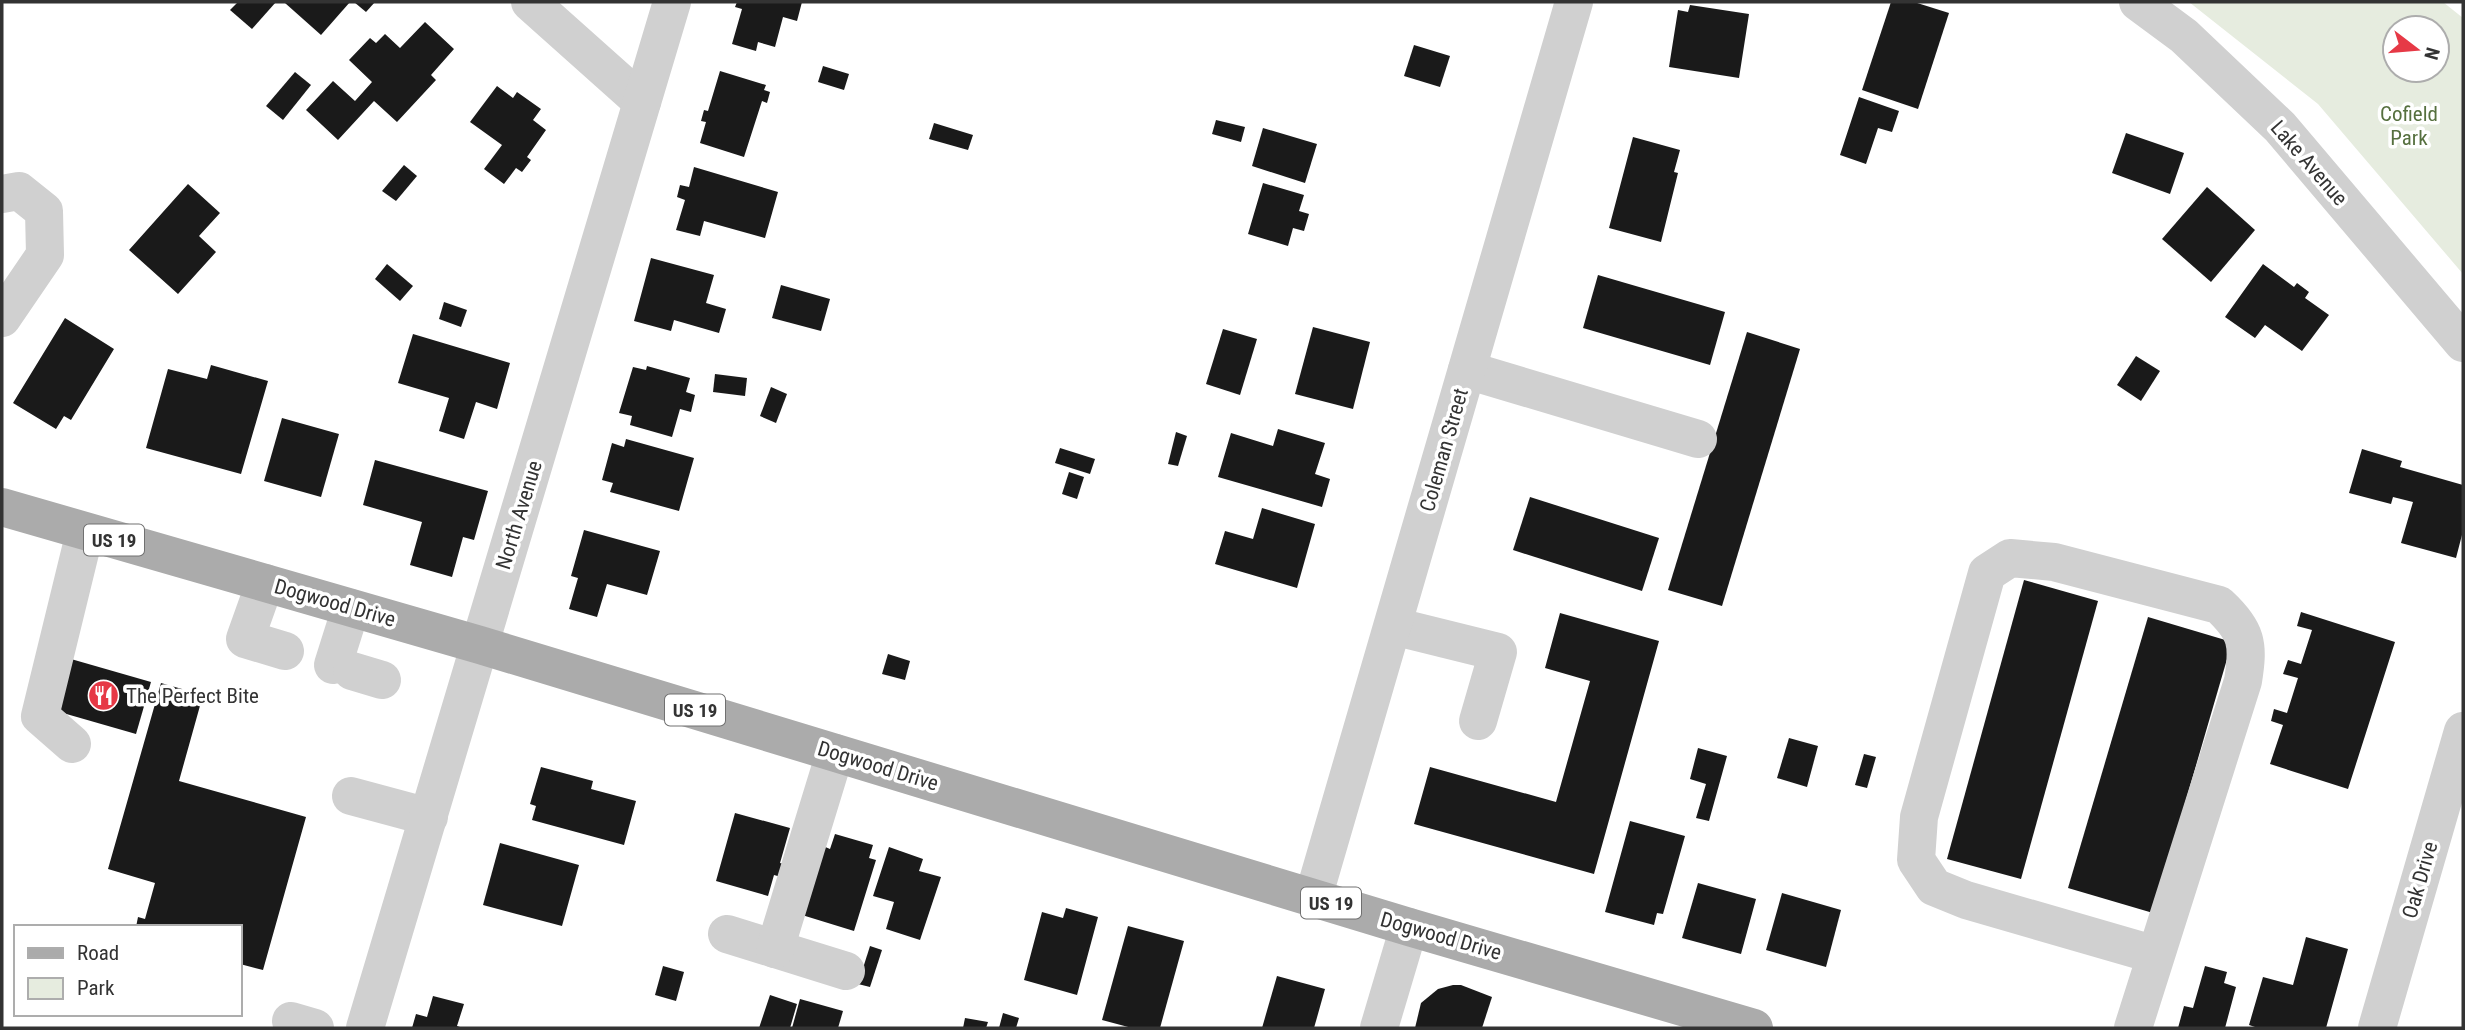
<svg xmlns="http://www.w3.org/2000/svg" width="2465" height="1030" font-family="'Roboto Condensed',sans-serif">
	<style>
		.green { fill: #e6ecdf; fill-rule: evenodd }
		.building { fill: #1a1a1a }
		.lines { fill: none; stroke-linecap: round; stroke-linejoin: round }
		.minor { stroke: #d0d0d0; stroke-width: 38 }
		.major { stroke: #ababab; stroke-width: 38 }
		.labels { text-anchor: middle; stroke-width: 7; stroke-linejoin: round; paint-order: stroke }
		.shield { fill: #fff; stroke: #707070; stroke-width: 2 }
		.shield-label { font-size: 19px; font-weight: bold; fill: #333 }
		.park-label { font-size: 21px; fill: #56703f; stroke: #fff }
		.street-label { font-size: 21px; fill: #333; stroke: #fff }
		.poi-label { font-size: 21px; fill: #333; stroke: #fff; text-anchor: start }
	</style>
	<rect width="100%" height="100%" fill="#fff"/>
	<path class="green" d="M2189,2H2443L2463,18V274L2318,104ZM2395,28H2437V70H2395Z"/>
	<g class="building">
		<path d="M238,2H276L252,29L230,10Z"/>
		<path d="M286,2H350L321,35L285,3Z"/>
		<path d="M354,2H375L366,12Z"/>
		<path d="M737,2H802L797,21L783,17L775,47L758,42L756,51L732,44L742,9L735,7Z"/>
		<path d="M1891,2H1914L1949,13L1918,109L1862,90Z"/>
		<path d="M1690,5L1749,14L1739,78L1669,67L1678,10L1688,12Z"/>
		<path d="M425,22L454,49L431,75L436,80L397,122L374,101L338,140L306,110L333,81L355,101L372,82L349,60L370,38L376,43L385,34L400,48Z"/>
		<path d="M1414,45L1450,56L1440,87L1404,76Z"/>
		<path d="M823,66L849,74L844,90L818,82Z"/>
		<path d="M720,71L766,85L764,90L770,92L767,103L762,101L744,157L700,143L706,122L701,121L704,110L708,111Z"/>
		<path d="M295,72L311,85L283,120L266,106Z"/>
		<path d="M497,86L513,98L517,92L541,109L533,120L546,130L527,157L531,160L522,172L516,168L504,184L484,169L502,145L470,122Z"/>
		<path d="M1859,97L1899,111L1892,132L1878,128L1866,164L1840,155Z"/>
		<path d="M1216,120L1245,127L1241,142L1212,134Z"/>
		<path d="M934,123L973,135L968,150L929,139Z"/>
		<path d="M1263,128L1317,144L1305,183L1252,166Z"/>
		<path d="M2126,133L2184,153L2170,194L2112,173Z"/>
		<path d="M1633,137L1680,150L1674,172L1678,173L1661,242L1609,228Z"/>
		<path d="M404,165L417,176L396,201L382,191Z"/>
		<path d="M694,167L778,192L765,238L704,221L700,236L676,230L685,200L677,197L680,185L689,187Z"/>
		<path d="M1263,183L1304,195L1299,211L1309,214L1304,231L1293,228L1288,246L1248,234Z"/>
		<path d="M188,184L220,213L199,236L216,252L178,294L129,250Z"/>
		<path d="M2207,187L2255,230L2211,282L2162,239Z"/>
		<path d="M651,258L714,275L706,303L726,309L719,333L674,320L671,331L634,321Z"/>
		<path d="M387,264L413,286L400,301L375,279Z"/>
		<path d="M2263,264L2294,287L2297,283L2309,292L2305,298L2329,315L2302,351L2265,325L2255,338L2225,317Z"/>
		<path d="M1598,275L1725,312L1710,365L1583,328Z"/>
		<path d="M781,285L830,299L821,331L772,318Z"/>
		<path d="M444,302L467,310L461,327L439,319Z"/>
		<path d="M65,318L114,349L71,420L64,416L56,429L13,403Z"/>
		<path d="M1313,327L1370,342L1353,409L1295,394Z"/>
		<path d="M1223,329L1257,339L1240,395L1206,384Z"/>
		<path d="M1747,332L1800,349L1722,606L1668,590Z"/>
		<path d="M413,334L510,363L497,409L476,402L464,439L439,431L449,398L398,383Z"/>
		<path d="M2136,356L2160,371L2141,401L2117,385Z"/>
		<path d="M211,365L268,381L241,474L146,448L168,369L207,379Z"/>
		<path d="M647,366L690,378L686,392L695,395L691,412L680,409L672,437L630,425L632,416L619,413L633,367L646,370Z"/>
		<path d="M715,374L747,378L745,396L713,392Z"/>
		<path d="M771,387L787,394L776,423L760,416Z"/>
		<path d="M282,418L339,434L321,497L264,481Z"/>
		<path d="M1278,429L1325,443L1315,474L1330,479L1322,507L1218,477L1231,433L1273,446Z"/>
		<path d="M1176,432L1187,436L1178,466L1168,464Z"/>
		<path d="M626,439L694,458L679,511L610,492L613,483L602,480L612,443L624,447Z"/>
		<path d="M1060,448L1095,459L1090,474L1055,463Z"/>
		<path d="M2362,449L2402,461L2400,467L2463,485V531L2456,558L2401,543L2413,502L2393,497L2391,504L2349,493Z"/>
		<path d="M375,460L488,491L474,540L463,537L452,577L410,565L422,522L363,505Z"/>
		<path d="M1069,472L1084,477L1077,499L1062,494Z"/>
		<path d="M1530,497L1659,538L1642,591L1513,550Z"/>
		<path d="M1262,508L1315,524L1297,588L1215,564L1225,531L1253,539Z"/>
		<path d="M584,530L660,551L647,595L607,584L597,617L569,609L578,578L571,576Z"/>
		<path d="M2024,580L2098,601L2021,879L1947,859Z"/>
		<path d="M2301,612L2395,642L2348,789L2270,764L2283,725L2271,721L2274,709L2287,713L2298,678L2283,674L2288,660L2301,664L2312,630L2297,626Z"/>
		<path d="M1560,613L1659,641L1594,874L1414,824L1430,767L1556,802L1590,681L1545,668Z"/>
		<path d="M2148,617L2232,642L2153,913L2068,888Z"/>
		<path d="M888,654L910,661L905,680L882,674Z"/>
		<path d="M71,659L151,682L136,734L56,711Z"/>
		<path d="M161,683L203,695L179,781L306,817L263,970L240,964V927H136L138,917L145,919L155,883L108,869Z"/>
		<path d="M1789,738L1818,746L1807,787L1777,778Z"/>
		<path d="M1698,748L1727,756L1709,821L1696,818L1706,784L1690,779Z"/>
		<path d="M1864,754L1876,757L1867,788L1855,785Z"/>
		<path d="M541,767L593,781L591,789L636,801L624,845L532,820L536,806L530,804Z"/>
		<path d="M735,813L790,828L780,863L784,864L781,877L774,875L768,896L716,881Z"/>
		<path d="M1630,821L1685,836L1663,914L1657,913L1654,925L1605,912Z"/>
		<path d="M835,834L873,845L869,858L876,860L854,931L802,915L823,846L830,849Z"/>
		<path d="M500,843L579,865L562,926L483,905Z"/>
		<path d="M889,847L923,859L919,871L941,877L920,940L886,929L894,902L873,896Z"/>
		<path d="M1698,883L1756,899L1741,954L1682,938Z"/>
		<path d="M1782,893L1841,910L1826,967L1766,950Z"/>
		<path d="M1066,908L1098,917L1077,995L1024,980L1042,912L1063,918Z"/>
		<path d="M1128,926L1184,941L1160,1028H1132L1102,1020Z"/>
		<path d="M2306,937L2348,949L2326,1028H2258L2249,1025L2263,977L2293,985Z"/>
		<path d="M870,946L882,950L870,987L858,984Z"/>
		<path d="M663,966L684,972L676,1001L655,995Z"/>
		<path d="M2205,966L2227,972L2224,983L2236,987L2225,1028H2178L2184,1006L2193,1008Z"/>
		<path d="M1277,976L1325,989L1314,1028H1262Z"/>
		<path d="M1453,985H1461L1492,997L1482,1028H1415L1421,1003L1438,989Z"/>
		<path d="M770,995L797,1004L790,1028H759Z"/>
		<path d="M433,996L464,1004L457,1026L463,1028H412L416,1014L427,1017Z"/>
		<path d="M800,999L843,1011L838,1028H792Z"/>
		<path d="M1003,1013L1019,1018L1016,1028H999Z"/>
		<path d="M965,1018L988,1022L986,1028H963Z"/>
	</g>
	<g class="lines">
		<g class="minor">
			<path d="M530,2L642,102"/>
			<path d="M2138,2L2184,36L2280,127L2463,343"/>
			<path d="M2,194L19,191L44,211L45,255L2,318"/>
			<path d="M1467,370L1698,439"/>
			<path d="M265,583L245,639L285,651"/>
			<path d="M1393,626L1498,652L1478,721"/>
			<path d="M333,665L351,608"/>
			<path d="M352,671L382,680"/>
			<path d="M72,744L40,716L85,532"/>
			<path d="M351,796L429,817"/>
			<path d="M1313,898L1574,2"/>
			<path d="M727,934L846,971"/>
			<path d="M775,949L835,753"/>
			<path d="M291,1021L315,1028"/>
			<path d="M365,1028L672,2"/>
			<path d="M1379,1028L1409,927"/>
			<path d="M2133,1028L2243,681C2249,644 2247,631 2219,605L2054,562L2010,558L1987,573L1919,817L1916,860L1934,887L1966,900L2156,955"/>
			<path d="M2377,1028L2463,731"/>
		</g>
		<path class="major" d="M2,507L480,645L1409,927L1754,1028"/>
	</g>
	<defs>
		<symbol id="restaurant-disc" viewBox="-11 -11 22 22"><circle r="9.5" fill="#e63946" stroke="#fff"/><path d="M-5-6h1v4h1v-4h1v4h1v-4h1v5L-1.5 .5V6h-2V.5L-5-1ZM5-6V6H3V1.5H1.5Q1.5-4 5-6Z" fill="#fff"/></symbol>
	</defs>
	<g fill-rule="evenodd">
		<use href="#restaurant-disc" x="86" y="678" width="35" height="35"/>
	</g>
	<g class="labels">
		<g class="shield">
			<rect x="84" y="524.5" width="60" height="31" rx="5"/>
			<rect x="665" y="694.5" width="60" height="31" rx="5"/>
			<rect x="1301" y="887.5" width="60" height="31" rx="5"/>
		</g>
		<g class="shield-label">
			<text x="114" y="547">US 19</text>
			<text x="695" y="717">US 19</text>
			<text x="1331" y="910">US 19</text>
		</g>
		<g class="park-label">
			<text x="2409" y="121">Cofield<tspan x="2409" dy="24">Park</tspan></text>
		</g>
		<g class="street-label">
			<text transform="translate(2309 163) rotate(49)" y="7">Lake Avenue</text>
			<text transform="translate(1444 450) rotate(-74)" y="7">Coleman Street</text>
			<text transform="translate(519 515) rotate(-73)" y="7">North Avenue</text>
			<text transform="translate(335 603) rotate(16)" y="7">Dogwood Drive</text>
			<text transform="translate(878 766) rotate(17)" y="7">Dogwood Drive</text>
			<text transform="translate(2420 880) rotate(-74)" y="7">Oak Drive</text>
			<text transform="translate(1441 936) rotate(16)" y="7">Dogwood Drive</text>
		</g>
		<g class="poi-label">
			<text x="126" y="703">The Perfect Bite</text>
		</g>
	</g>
	<rect width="2465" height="1030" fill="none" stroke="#333333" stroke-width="7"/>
	<rect x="14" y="925" width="228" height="91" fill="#ffffff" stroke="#adadad" stroke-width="2"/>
	<rect x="28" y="948" width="35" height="10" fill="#ababab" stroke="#adadad" stroke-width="2"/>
	<text x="77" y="960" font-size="21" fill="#333333">Road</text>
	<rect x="28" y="978" width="35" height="21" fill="#e6ecdf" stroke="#adadad" stroke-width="2"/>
	<text x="77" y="995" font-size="21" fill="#333333">Park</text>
	<g transform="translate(2416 49) rotate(106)"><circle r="33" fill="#ffffff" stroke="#adadad" stroke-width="2"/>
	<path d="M0-5L12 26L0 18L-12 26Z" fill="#e63946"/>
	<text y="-10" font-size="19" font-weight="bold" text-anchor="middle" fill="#333333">N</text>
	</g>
</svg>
